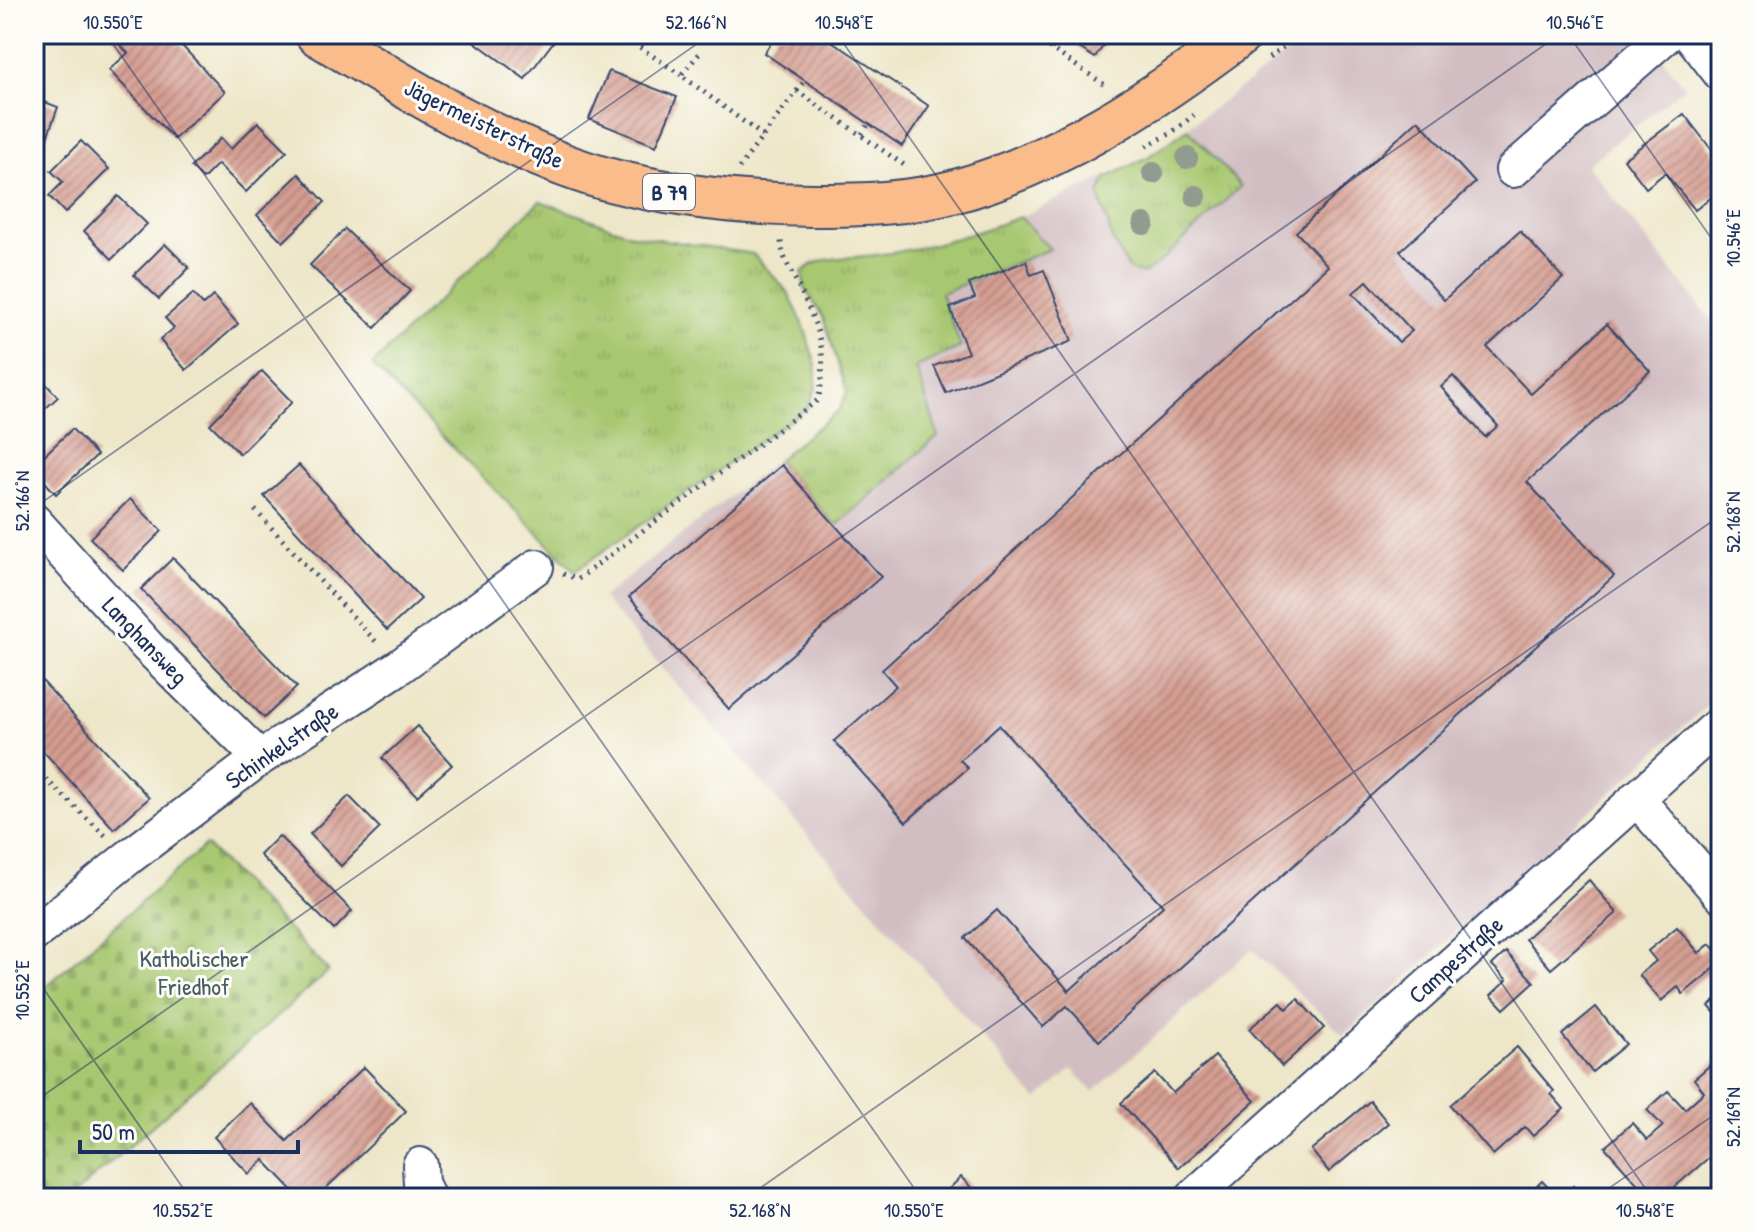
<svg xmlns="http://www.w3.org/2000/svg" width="1755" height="1232" font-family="'Patrick Hand',sans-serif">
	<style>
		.industrial { fill: #d2bec2 }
		.grass { fill: url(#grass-tufts); stroke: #617b66; stroke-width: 2 }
		.cemetery { fill: url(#cemetery-stones); stroke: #617b66; stroke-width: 2 }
		.building { fill: url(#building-hatch); fill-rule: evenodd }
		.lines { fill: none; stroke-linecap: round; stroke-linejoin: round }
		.minor-casing { stroke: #3a4a6e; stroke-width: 38 }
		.major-casing { stroke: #3a4a6e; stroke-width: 46 }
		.path { stroke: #3a4a6e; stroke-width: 5; stroke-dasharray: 2 6; stroke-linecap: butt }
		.minor { stroke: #fff; stroke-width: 34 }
		.major { stroke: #fabc8b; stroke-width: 42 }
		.tree { fill: #919b90 }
		.ticks { fill: none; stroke: #1b2f5e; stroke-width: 2; stroke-opacity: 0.45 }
		.labels { text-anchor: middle; stroke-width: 6; stroke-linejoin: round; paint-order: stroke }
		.shield { fill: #fdfcf7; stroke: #5f6c8c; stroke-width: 2 }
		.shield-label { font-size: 22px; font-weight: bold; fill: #1b2f5e }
		.street-label { font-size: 24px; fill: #1b2f5e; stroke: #fdfcf7 }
		.park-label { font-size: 24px; fill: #455d63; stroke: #fdfcf7 }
		.neatline { fill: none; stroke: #1b2f5e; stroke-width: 3 }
		.ticks-label { font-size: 20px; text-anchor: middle; fill: #1b2f5e }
	</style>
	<defs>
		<pattern id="grass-tufts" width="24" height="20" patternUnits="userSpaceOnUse" patternTransform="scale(2)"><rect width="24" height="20" fill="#a7c76f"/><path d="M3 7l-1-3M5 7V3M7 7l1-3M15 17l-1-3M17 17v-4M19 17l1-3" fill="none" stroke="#8fab63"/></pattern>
		<pattern id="cemetery-stones" width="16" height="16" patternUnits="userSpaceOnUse" patternTransform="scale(2)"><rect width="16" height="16" fill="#a7c76f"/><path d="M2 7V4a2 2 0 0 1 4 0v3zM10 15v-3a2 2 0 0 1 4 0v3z" fill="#8fab63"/></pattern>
		<pattern id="building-hatch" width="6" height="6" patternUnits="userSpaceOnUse" patternTransform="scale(2)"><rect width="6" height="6" fill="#d59d91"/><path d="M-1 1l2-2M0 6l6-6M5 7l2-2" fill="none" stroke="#ac807a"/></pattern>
	</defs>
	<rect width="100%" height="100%" fill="#fdfcf7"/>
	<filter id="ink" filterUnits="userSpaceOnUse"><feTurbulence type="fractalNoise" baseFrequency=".0125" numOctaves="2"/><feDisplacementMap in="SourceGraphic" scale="16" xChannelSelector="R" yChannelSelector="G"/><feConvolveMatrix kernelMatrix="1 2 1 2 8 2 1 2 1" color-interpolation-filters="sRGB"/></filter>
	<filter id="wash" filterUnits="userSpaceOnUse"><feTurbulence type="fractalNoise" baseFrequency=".006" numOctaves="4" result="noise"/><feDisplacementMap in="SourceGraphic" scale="32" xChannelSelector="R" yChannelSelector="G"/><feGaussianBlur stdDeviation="1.8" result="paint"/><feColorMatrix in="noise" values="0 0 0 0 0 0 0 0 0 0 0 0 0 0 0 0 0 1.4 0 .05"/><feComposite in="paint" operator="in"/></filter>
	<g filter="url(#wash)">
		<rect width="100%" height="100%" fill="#ede6c8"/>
		<path class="industrial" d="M1313,34H1643L1685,87L1587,165L1721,332V693L1343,1035L1252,949L1093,1092L1072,1069L1037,1100L602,598L840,410L847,392L823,317L805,289L802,272L814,261L898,254L954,240L1020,217L1148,157Z"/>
		<g class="grass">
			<path d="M1188,129L1241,186L1158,264L1143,274L1129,270L1113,241L1099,195L1106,178L1148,157Z"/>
			<path d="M540,201L633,235L753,254L788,292L804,326L816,366V388L807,408L575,571L372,365Z"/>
			<path d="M1020,217L1050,249L941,293L961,347L916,367L938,436L836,526L777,460L839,410L847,392L823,317L805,289L802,272C817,258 834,258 855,257C914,253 964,237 1020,217Z"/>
		</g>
		<path class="cemetery" d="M206,845L329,971L70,1198H34V997Z"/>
		<g id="blocks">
			<g class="building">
				<path d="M110,34H171L225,92L174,139L109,70L128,53Z"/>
				<path d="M464,34H553L557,37L525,79Z"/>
				<path d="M777,34H821L929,106L902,146L764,53Z"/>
				<path d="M1057,34H1111L1095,58Z"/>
				<path d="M609,71L677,97L656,146L589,119Z"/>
				<path d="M34,98L58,107L44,146L34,142Z"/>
				<path d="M1684,114L1721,162V190L1695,210L1665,173L1646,188L1624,159Z"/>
				<path d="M1418,120L1475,183L1400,251L1444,300L1520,231L1563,278L1487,347L1531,394L1607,324L1650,371L1527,482L1614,576L1099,1041L1067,1006L1043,1027L965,938L997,910L1069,991L1163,906L999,725L960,760L968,768L906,822L834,741L896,686L882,670L1328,266L1296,232ZM1367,281L1412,331L1399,342L1353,293ZM1453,376L1498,426L1485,437L1441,387Z"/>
				<path d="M258,122L287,151L246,192L218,164L203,179L191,167L221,138L231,149Z"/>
				<path d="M81,141L109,169L65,213L49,196L63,182L51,171Z"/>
				<path d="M299,174L325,202L283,242L257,215Z"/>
				<path d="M118,196L147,224L112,259L84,231Z"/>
				<path d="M345,229L410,291L375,328L310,265Z"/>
				<path d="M165,244L189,268L159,299L134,275Z"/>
				<path d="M1026,261L1031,275L1044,270L1072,341L946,393L934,366L968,353L950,308L975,298L969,284Z"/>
				<path d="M193,294L203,305L213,296L238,324L186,370L160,340L174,328L165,318Z"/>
				<path d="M34,371L58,397L34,419Z"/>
				<path d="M262,371L292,402L240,454L210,424Z"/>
				<path d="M72,429L97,455L56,494L34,470V465Z"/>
				<path d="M299,465L421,599L387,630L264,496Z"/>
				<path d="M782,465L881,577L729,709L629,597Z"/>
				<path d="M130,499L162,531L123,570L90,538Z"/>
				<path d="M173,558L297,687L264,718L141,589Z"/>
				<path d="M34,672L149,798L114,829L34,741Z"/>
				<path d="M417,726L452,765L417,796L382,758Z"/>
				<path d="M349,796L380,828L341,866L310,834Z"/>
				<path d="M279,836L352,911L334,930L260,855Z"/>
				<path d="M1589,880L1617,913L1551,969L1525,939Z"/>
				<path d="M1677,927L1699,953L1710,944L1721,957V963L1683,994L1678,987L1661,1001L1639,975L1656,961L1648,951Z"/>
				<path d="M1506,952L1534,982L1504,1009L1491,995L1507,980L1492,965Z"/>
				<path d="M1721,996V1020L1709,1006Z"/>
				<path d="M1298,999L1324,1028L1282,1066L1249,1029L1281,1002L1287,1009Z"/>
				<path d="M1596,1007L1626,1044L1592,1072L1562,1035Z"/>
				<path d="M1517,1047L1554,1091L1551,1094L1564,1109L1533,1136L1525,1127L1493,1155L1450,1105Z"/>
				<path d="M1215,1056L1255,1101L1179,1168L1121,1103L1155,1073L1173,1093Z"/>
				<path d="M1717,1059L1721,1064V1147L1662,1198H1650L1605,1147L1632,1123L1647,1140L1663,1126L1647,1110L1668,1091L1685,1109L1704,1092L1694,1079Z"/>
				<path d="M364,1067L406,1111L316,1198H300L264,1160L249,1174L214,1137L250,1103L287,1141Z"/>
				<path d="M1370,1101L1388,1123L1329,1172L1311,1150Z"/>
				<path d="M961,1177L981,1198H940Z"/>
				<path d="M1542,1181L1558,1198H1525Z"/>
				<path d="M1573,1186L1584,1198H1560Z"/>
			</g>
		</g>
	</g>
	<g filter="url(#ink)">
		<use href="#blocks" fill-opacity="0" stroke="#3a4a6e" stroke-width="2"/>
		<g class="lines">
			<defs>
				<g id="minor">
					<path d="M1690,34L1721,74"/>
					<path d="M1513,170L1668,34"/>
					<path d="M34,521L148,647L260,758"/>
					<path d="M1636,798L1721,895"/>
					<path d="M34,934L129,857L260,758L399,667L536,567"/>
					<path d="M420,1165L421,1183L428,1198"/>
					<path d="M1192,1198L1721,723"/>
				</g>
				<path id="major" d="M317,34C404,87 516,156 614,181C678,197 747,204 812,205C861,205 909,204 956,191C1060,162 1155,99 1241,34"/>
			</defs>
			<use href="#minor" class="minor-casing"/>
			<use href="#major" class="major-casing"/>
			<g class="path">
				<path d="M266,34L284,45"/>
				<path d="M620,34L681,75"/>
				<path d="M1029,34L1108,87"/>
				<path d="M1051,49L1059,35"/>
				<path d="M699,54L681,75L763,136"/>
				<path d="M1269,58L1300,34"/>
				<path d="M797,91L805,80"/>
				<path d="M862,134L869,123"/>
				<path d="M1146,146L1170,134L1194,115"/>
				<path d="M739,168L797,91L904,165"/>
				<path d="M255,510L379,645"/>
				<path d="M563,574L578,579L818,400C830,351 817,325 796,281C789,268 782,256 781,241"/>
				<path d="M34,768L107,837"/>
			</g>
			<use href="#minor" class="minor"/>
			<use href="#major" class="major"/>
		</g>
		<g class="tree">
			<circle cx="1187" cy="158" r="11"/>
			<circle cx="1153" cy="173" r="11"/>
			<circle cx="1196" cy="196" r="11"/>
			<circle cx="1144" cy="224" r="11"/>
		</g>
	</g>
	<path class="ticks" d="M106,34L921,1198M837,34L1652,1198M1568,34L1721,252M34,508L711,34M34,975L190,1198M34,1102L1560,34M746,1198L1721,515M1595,1198L1721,1110"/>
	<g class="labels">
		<rect class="shield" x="643" y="174" width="52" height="36" rx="6"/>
		<g class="shield-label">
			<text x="669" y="200">B 79</text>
		</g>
		<g class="street-label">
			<text transform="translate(484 124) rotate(26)" y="8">Jägermeisterstraße</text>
			<text transform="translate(145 641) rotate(46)" y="8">Langhansweg</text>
			<text transform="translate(282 746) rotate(-35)" y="8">Schinkelstraße</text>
			<text transform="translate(1456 960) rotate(-42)" y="8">Campestraße</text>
		</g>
		<g class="park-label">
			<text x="194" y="967">Katholischer<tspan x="194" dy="28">Friedhof</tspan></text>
		</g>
	</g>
	<rect width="1755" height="1232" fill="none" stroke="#fdfcf7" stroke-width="88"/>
	<path d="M80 1140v12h218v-12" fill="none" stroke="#1b2f5e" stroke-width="4"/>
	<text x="92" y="1140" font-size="24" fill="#1b2f5e" stroke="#fdfcf7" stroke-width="6" paint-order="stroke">50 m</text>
	<rect x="44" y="44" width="1667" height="1144" class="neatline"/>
	<g class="ticks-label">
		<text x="113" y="29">10.550°E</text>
		<text x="696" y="29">52.166°N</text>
		<text x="844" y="29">10.548°E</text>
		<text x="1575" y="29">10.546°E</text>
		<text transform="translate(1733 238) rotate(-90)" y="7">10.546°E</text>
		<text transform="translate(22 501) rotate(-90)" y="7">52.166°N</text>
		<text transform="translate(1733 522) rotate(-90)" y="7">52.168°N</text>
		<text transform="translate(22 990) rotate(-90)" y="7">10.552°E</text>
		<text transform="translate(1733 1117) rotate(-90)" y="7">52.169°N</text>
		<text x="183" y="1217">10.552°E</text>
		<text x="760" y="1217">52.168°N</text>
		<text x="914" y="1217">10.550°E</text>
		<text x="1645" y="1217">10.548°E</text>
	</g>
</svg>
